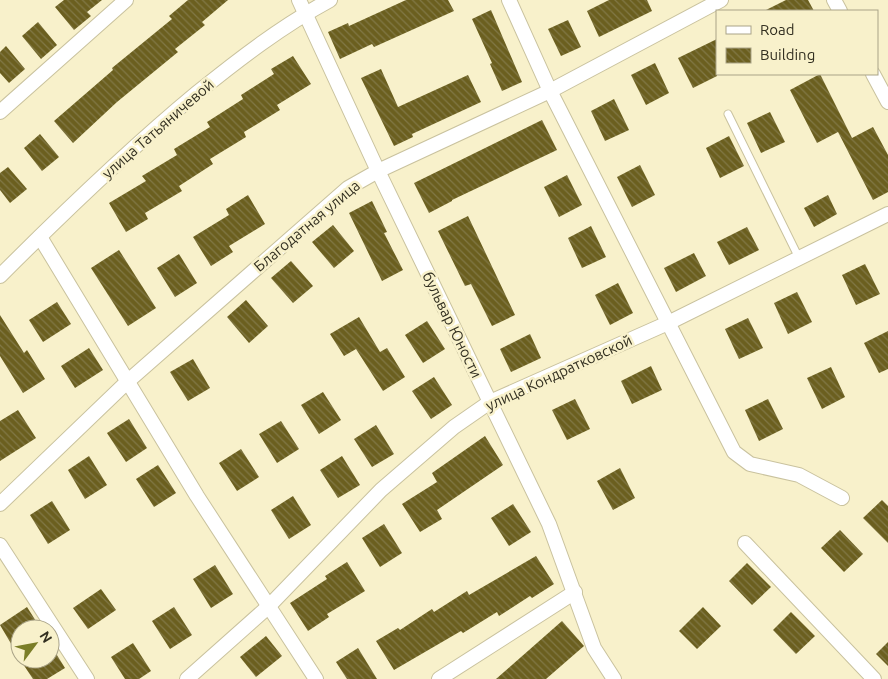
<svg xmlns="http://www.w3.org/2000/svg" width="888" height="679" font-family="Ubuntu,sans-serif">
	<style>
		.building { fill: url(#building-back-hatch) }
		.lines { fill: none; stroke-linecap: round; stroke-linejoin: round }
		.lane-casing { stroke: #c9c29e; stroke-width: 9 }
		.street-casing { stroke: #c9c29e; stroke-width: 16 }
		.lane { stroke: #fff; stroke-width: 7 }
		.street { stroke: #fff; stroke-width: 14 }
		.labels { text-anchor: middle; stroke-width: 5; stroke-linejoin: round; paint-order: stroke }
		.street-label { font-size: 15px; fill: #322f20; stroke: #f8f1cb }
	</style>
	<defs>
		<pattern id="building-back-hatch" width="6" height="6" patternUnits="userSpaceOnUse" patternTransform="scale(1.25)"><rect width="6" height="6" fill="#6b5f1f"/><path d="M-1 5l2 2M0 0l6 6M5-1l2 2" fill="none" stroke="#817846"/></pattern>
	</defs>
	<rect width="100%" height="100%" fill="#f8f1cb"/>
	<g class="building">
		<path d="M64,0H102L87,12L91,16L74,30L55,7Z"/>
		<path d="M188,0H228L202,22L205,25L175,49L178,52L117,102L73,143L54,121L113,70L112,68L172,19L169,16Z"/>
		<path d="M406,0H448L454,11L374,47L372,44L340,59L328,32L348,23L349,26Z"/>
		<path d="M609,0H647L652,11L599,37L587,11Z"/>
		<path d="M786,0H808L814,11H764Z"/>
		<path d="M491,10L522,82L502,91L490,64L492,63L472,19Z"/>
		<path d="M568,20L581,47L561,56L548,29Z"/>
		<path d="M38,22L57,45L41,59L22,36Z"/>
		<path d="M717,39V76L693,88L678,58Z"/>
		<path d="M6,46L25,69L9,83L0,73V52Z"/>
		<path d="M293,56L311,84L277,105L280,110L244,132L246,137L210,159L213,164L179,186L182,191L145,213L148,219L126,232L109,203L146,181L142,176L177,155L174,149L210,127L207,122L243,99L241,95L274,74L271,69Z"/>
		<path d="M655,63L669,93L646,105L631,75Z"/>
		<path d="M381,69L398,107L468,75L481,102L412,134L413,137L394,146L361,78Z"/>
		<path d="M820,74L852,138L873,127L888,155V192L873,200L838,132L817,143L790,90Z"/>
		<path d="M614,99L629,130L605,141L591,111Z"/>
		<path d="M770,112L785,142L761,153L747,123Z"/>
		<path d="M542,120L557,150L452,200V201L429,213L414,183Z"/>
		<path d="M40,134L59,157L42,171L24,148Z"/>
		<path d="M729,136L744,166L720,178L706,148Z"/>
		<path d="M640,165L655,195L632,207L617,177Z"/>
		<path d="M8,167L27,189L10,203L0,190V173Z"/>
		<path d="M567,175L582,205L559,217L544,187Z"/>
		<path d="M248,195L265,224L229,246L233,252L211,266L193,237L229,215L226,209Z"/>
		<path d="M828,195L837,214L814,227L804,208Z"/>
		<path d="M372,201L387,232L384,233L403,270L382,281L349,213Z"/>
		<path d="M468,216L515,315L492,326L471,284L465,286L438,231Z"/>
		<path d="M333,225L354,251L334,268L312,242Z"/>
		<path d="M591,226L606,257L582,268L568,238Z"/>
		<path d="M747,227L759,250L729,265L717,242Z"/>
		<path d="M119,250L156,308L128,326L91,268Z"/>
		<path d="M694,253L706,276L676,292L664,268Z"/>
		<path d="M179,254L197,283L175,297L157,268Z"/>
		<path d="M291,261L313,286L293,303L271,278Z"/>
		<path d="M865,264L880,294L856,305L842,275Z"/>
		<path d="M618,283L633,313L610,325L595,295Z"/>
		<path d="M797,292L812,322L788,334L774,303Z"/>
		<path d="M246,300L268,326L249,343L227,317Z"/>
		<path d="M57,302L71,324L43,342L29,320Z"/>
		<path d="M0,315L24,353L27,350L45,379L23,393L0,356Z"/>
		<path d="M359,317L380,352L387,348L405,377L383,391L356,349L344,356L330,334Z"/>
		<path d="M748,318L763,348L739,359L725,329Z"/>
		<path d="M427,321L445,349L423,363L405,335Z"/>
		<path d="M888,331V369L879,373L864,343Z"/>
		<path d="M530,334L541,358L511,372L500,349Z"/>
		<path d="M89,348L103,370L75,388L61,366Z"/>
		<path d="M193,359L210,388L188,401L170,372Z"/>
		<path d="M651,366L662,390L632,404L621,381Z"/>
		<path d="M831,367L845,397L822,409L807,378Z"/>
		<path d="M434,377L452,405L431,419L412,391Z"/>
		<path d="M323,392L341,420L319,434L301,405Z"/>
		<path d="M575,399L590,429L567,440L552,410Z"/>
		<path d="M768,399L783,429L759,441L745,410Z"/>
		<path d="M18,410L36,438L0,461V421Z"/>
		<path d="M129,419L147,448L126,462L107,433Z"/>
		<path d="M281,421L299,449L277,463L259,434Z"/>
		<path d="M376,425L394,454L372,467L354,439Z"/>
		<path d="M485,436L503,465L437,510L442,519L420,532L402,504L437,482L432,473Z"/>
		<path d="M241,449L259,477L237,491L219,463Z"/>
		<path d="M89,456L107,485L85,499L68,470Z"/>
		<path d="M342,456L360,485L338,498L320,470Z"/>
		<path d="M158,465L176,493L154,507L136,479Z"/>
		<path d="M620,468L635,498L613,510L597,481Z"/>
		<path d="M293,496L311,525L289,539L271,510Z"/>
		<path d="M882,500L888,506V543L863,518Z"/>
		<path d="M52,501L70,530L48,544L30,515Z"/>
		<path d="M513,504L531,532L509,546L491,518Z"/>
		<path d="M384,524L402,553L380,567L362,538Z"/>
		<path d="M840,530L863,554L844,572L821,548Z"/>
		<path d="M536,556L554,584L532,598L530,596L499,616L497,612L463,633L461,631L394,670L376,641L398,628L400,630L432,609L434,612L467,591L469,595Z"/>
		<path d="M347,562L365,591L327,614L329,617L308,631L290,603L327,579L325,576Z"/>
		<path d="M747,563L771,587L752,605L729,581Z"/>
		<path d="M215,565L233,594L211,608L193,579Z"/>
		<path d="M101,589L116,610L88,629L73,608Z"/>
		<path d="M27,607L41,629H20V643L13,647L0,625Z"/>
		<path d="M174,607L192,635L170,649L152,621Z"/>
		<path d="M703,607L721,626L697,649L679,631Z"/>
		<path d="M791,612L815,636L796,654L773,630Z"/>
		<path d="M562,621L584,646L546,679H496Z"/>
		<path d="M266,636L282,656L256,677L240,657Z"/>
		<path d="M888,642V666L876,654Z"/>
		<path d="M133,643L151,671L139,679H125L111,657Z"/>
		<path d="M50,644L65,668L47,679H33L23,664L31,659H50Z"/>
		<path d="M358,648L377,679H347L336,662Z"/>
	</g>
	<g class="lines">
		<defs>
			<path id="lane" d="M728,114L799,258"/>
			<g id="street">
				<path d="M299,0L378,171L549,524L594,648L614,679"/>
				<path d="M509,0L550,91L734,452L750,464L799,475L842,498"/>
				<path d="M834,0L840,11"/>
				<path d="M873,74L888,102"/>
				<path d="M0,112L126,0"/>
				<path d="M40,237L197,496L316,679"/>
				<path d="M0,276C63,213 128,150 197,93C239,59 282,26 330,0"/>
				<path d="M0,504L127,382L348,188L378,171L550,91L721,0"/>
				<path d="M745,543L874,679"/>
				<path d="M0,545L87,679"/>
				<path d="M187,679L269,606L381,490L454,427L490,402L668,323L888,214"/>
				<path d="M439,679L575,592"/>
			</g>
		</defs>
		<use href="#lane" class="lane-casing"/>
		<use href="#street" class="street-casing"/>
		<use href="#lane" class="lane"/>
		<use href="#street" class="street"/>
	</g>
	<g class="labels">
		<g class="street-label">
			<text transform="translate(158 129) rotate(-41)" y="5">улица Татьяничевой</text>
			<text transform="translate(307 226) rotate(-40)" y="5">Благодатная улица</text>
			<text transform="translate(452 325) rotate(64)" y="5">бульвар Юности</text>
			<text transform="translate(559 373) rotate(-25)" y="5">улица Кондратковской</text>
		</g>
	</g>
	<rect x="716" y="10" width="162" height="65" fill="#f8f1cb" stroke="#a9a387"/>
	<rect x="726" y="26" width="25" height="8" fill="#ffffff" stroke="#a9a387"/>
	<text x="760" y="35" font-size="15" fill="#322f20">Road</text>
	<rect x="726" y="48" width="25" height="15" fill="url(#building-back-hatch)" stroke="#a9a387"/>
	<text x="760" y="60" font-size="15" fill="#322f20">Building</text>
	<g transform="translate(35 644) rotate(58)"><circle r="24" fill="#f8f1cb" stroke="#a9a387"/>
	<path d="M0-4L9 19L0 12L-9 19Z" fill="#7b7e28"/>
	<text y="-8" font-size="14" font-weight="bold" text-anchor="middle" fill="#322f20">N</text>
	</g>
</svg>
